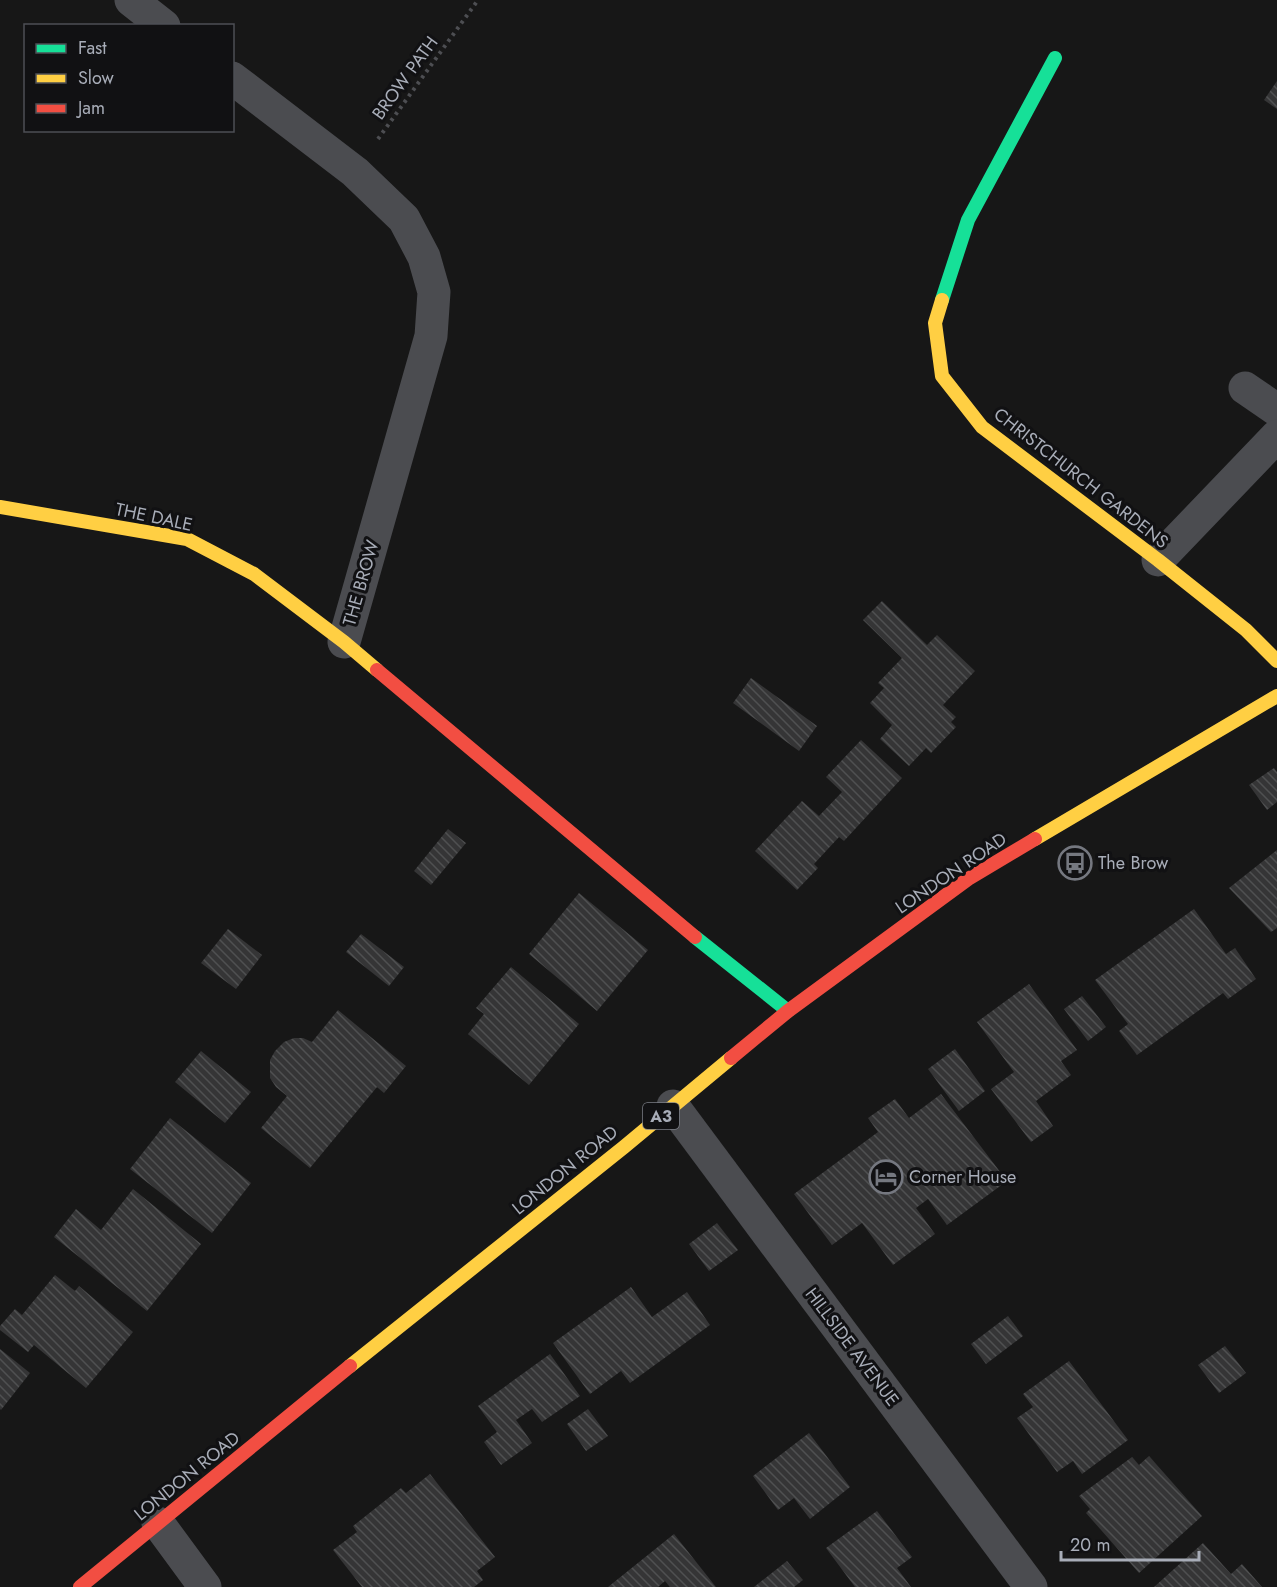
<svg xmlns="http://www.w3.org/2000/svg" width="1277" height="1587" font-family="Jost,sans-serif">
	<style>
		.building { fill: url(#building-back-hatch) }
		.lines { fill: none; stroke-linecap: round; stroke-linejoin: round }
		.path { stroke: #4d4e52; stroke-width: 4; stroke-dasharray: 3 4.5; stroke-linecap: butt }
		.street { stroke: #4b4c50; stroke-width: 33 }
		.fast { stroke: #16e098; stroke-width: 14 }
		.slow { stroke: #ffcf43; stroke-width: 14 }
		.jam { stroke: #f24e42; stroke-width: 14 }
		.labels { text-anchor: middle; stroke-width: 6; stroke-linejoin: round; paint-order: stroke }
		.shield { fill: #111113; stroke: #7b7e86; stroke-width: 1.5 }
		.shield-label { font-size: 16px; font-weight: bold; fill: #a8adb8 }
		.street-label { font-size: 18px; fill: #a8adb8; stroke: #111113 }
		.poi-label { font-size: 18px; fill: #a8adb8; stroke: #111113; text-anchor: start }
	</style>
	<defs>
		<pattern id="building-back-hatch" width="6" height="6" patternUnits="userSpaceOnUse" patternTransform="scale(1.5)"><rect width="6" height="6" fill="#353536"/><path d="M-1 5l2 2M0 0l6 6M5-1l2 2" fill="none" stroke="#4f5051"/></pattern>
	</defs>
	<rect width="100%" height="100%" fill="#171717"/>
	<g class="building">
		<path d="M1277,81V109L1264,100Z"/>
		<path d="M882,601L927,645L937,635L975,671L943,705L956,717L951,722L956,727L931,753L926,748L909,766L880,739L892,725L870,703L884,688L878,683L902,658L863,620Z"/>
		<path d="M751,678L817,726L799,751L733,703Z"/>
		<path d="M861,740L902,778L844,841L839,837L814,864L818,868L797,890L755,851L802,801L819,816L842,792L826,777Z"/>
		<path d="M1274,768L1277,772V802L1267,810L1249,785Z"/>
		<path d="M448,829L466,843L431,885L414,871Z"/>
		<path d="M1277,850V928L1271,932L1229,888Z"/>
		<path d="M579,893L648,950L597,1011L529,954Z"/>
		<path d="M1194,909L1226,954L1235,948L1256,979L1228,999L1223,993L1137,1055L1119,1031L1128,1024L1095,980Z"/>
		<path d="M228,929L262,955L236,989L201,963Z"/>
		<path d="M361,934L404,967L389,986L346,952Z"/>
		<path d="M511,967L579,1024L529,1085L468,1034L484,1014L476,1008Z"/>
		<path d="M1029,984L1077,1050L1061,1061L1071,1075L1036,1101L1053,1126L1031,1142L991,1089L1014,1072L977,1022Z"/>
		<path d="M1082,996L1106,1027L1088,1041L1064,1009Z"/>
		<path d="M338,1010L406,1066L384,1093L377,1087L310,1168L261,1128L287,1096L276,1087L270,1078V1060L275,1051L284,1042L294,1038H303L312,1042Z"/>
		<path d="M955,1049L985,1091L959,1111L928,1069Z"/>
		<path d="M201,1051L251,1092L225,1123L175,1082Z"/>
		<path d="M941,1094L1007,1181L947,1225L928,1199L916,1208L935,1234L893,1265L862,1223L832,1245L794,1194L878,1132L868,1118L895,1099L909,1118Z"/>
		<path d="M170,1118L251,1183L212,1233L130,1169Z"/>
		<path d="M133,1189L201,1244L147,1311L54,1237L76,1209L101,1230Z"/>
		<path d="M717,1223L738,1250L709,1271L689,1244Z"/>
		<path d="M55,1275L75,1291L79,1286L133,1332L86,1388L34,1345L28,1352L0,1330V1326L15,1309L22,1315Z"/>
		<path d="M631,1287L652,1317L687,1292L710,1325L630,1383L621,1371L590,1394L553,1343Z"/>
		<path d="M1008,1316L1023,1336L986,1364L971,1344Z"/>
		<path d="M1225,1346L1246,1373L1219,1393L1198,1365Z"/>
		<path d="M0,1349L30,1373L1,1410L0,1409Z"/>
		<path d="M550,1354L580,1396L542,1422L532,1409L516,1420L532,1443L501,1465L484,1442L497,1432L478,1406Z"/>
		<path d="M1069,1361L1128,1440L1082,1474L1073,1461L1057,1472L1017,1418L1033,1407L1023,1394Z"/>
		<path d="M588,1409L608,1436L586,1451L567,1424Z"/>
		<path d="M809,1433L850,1487L810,1519L794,1498L778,1510L753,1476Z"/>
		<path d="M1149,1456L1202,1516L1139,1573L1086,1513L1090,1509L1079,1496L1132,1457L1139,1465Z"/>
		<path d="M430,1474L495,1557L477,1571L483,1580L474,1587H362L333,1550L357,1532L353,1526L401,1488L406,1493Z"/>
		<path d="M877,1511L912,1557L897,1568L911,1587H855L826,1548Z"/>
		<path d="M674,1534L716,1587H670L665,1581L658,1587H608Z"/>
		<path d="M1203,1543L1231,1574L1242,1564L1262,1587H1154Z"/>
		<path d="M787,1561L803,1580L794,1587H754Z"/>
	</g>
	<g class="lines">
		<path class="path" d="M378,139L478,0"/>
		<g class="street">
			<path d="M131,0L164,26"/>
			<path d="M232,78L355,172L404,219L424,257L434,292L431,336L344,642"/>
			<path d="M1245,388L1277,410"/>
			<path d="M1158,560L1277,436"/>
			<path d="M673,1106L1031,1587"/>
			<path d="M158,1523L205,1587"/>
		</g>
		<g class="fast">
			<path d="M942,300L968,220L1055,58"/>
			<path d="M695,937L788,1011"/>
		</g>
		<g class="slow">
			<path d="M942,300L935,323L942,376L982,427L1158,560L1246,630L1277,661"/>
			<path d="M0,507L187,539L254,574L344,642L377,670"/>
			<path d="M1035,839L1277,696"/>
			<path d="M350,1366L624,1147L731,1058"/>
		</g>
		<g class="jam">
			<path d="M377,670L695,937"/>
			<path d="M731,1058L788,1011L968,879L1035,839"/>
			<path d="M80,1587L350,1366"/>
		</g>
	</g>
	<defs>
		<symbol id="bus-ring" viewBox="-11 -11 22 22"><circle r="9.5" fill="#111113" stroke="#757880" stroke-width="1.5"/><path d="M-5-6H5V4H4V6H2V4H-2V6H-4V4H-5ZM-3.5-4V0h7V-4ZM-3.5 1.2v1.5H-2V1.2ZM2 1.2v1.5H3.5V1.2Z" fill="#757880"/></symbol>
		<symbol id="hotel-ring" viewBox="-11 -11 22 22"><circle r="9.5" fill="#111113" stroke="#757880" stroke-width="1.5"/><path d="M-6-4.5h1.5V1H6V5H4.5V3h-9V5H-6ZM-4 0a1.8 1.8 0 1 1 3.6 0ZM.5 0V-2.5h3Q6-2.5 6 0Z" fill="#757880"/></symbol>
	</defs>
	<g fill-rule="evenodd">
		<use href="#bus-ring" x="1056" y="844" width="38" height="38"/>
		<use href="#hotel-ring" x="867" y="1158" width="38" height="38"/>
	</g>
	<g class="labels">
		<rect class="shield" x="643" y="1103" width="36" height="26" rx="4.5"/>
		<g class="shield-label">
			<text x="661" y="1122">A3</text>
		</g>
		<g class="street-label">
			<text transform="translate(405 78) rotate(-54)" y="6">BROW PATH</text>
			<text transform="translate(1081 478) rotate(38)" y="6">CHRISTCHURCH GARDENS</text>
			<text transform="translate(154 517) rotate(12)" y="6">THE DALE</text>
			<text transform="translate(361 583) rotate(-74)" y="6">THE BROW</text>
			<text transform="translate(951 873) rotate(-34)" y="6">LONDON ROAD</text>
			<text transform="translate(565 1170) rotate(-39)" y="6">LONDON ROAD</text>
			<text transform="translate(852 1347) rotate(53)" y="6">HILLSIDE AVENUE</text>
			<text transform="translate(187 1476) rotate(-39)" y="6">LONDON ROAD</text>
		</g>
		<g class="poi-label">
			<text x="1098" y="869">The Brow</text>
			<text x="909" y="1183">Corner House</text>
		</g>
	</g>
	<rect x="24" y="24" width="210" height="108" fill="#111113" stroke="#4d4f55" stroke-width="1.5"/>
	<rect x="36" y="44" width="30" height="9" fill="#16e098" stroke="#4d4f55" stroke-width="1.5"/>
	<text x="78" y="54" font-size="18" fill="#a8adb8">Fast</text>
	<rect x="36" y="74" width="30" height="9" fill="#ffcf43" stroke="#4d4f55" stroke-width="1.5"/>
	<text x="78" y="84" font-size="18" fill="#a8adb8">Slow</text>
	<rect x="36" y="104" width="30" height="9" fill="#f24e42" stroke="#4d4f55" stroke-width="1.5"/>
	<text x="78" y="114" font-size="18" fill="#a8adb8">Jam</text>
	<path d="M1061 1551v9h138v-9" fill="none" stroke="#a8adb8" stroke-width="3"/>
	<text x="1070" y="1551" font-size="18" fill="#a8adb8" stroke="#111113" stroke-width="4.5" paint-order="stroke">20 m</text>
</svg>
